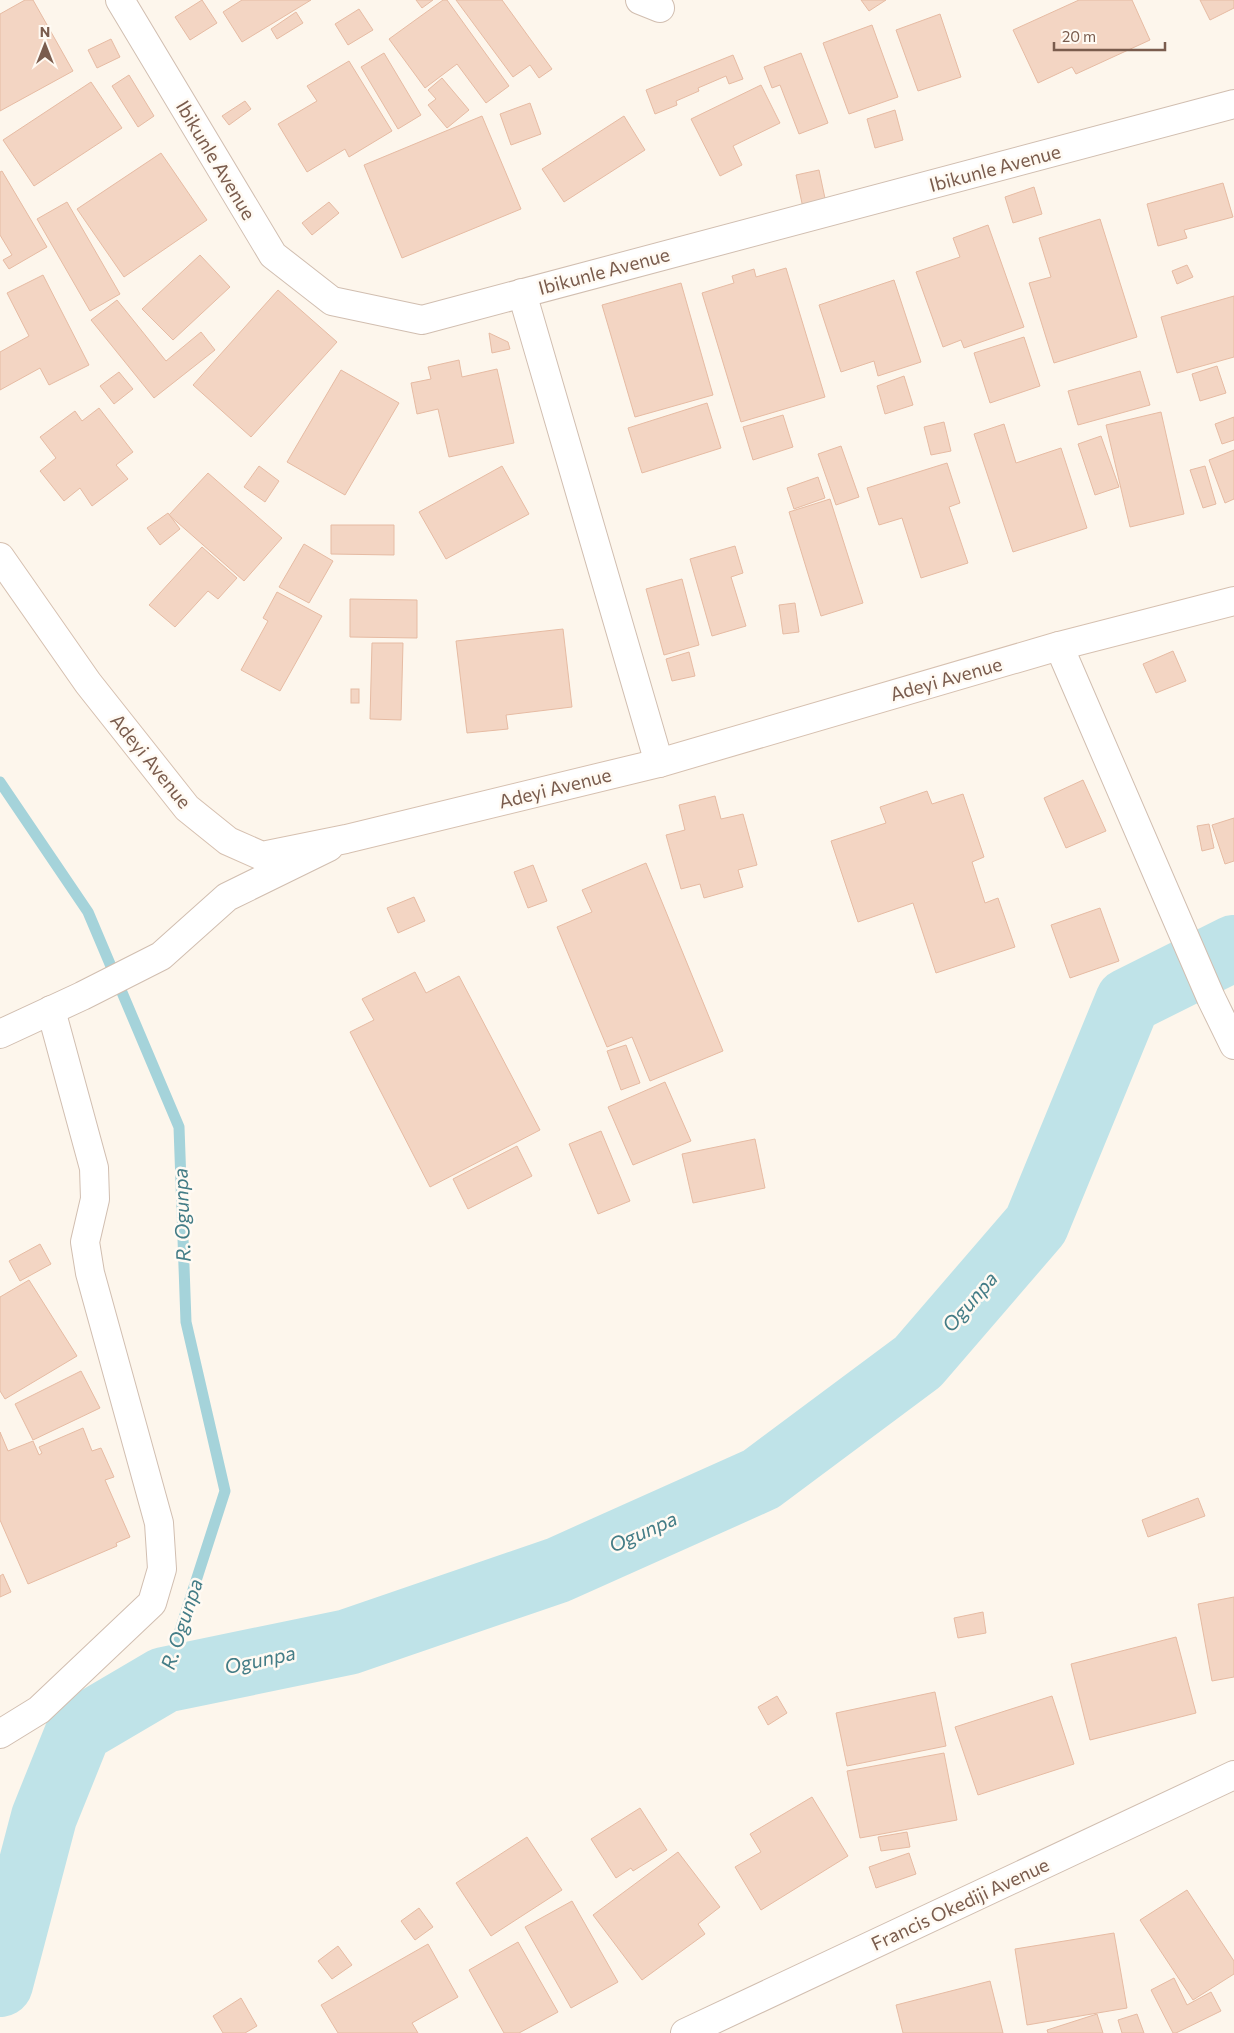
<svg xmlns="http://www.w3.org/2000/svg" width="1234" height="2033" font-family="Commissioner,sans-serif">
	<style>
		.lines { fill: none; stroke-linecap: round; stroke-linejoin: round }
		.stream { stroke: #a5d3da; stroke-width: 11 }
		.river { stroke: #bfe3e8; stroke-width: 66 }
		.building { fill: #f3d5c3; stroke: #e6bba3 }
		.street-casing { stroke: #d1beb0; stroke-width: 30 }
		.secondary-casing { stroke: #d6c0b0; stroke-width: 30 }
		.street { stroke: #fff; stroke-width: 28 }
		.secondary { stroke: #fff; stroke-width: 28 }
		.labels { text-anchor: middle; stroke-width: 5; stroke-linejoin: round; paint-order: stroke }
		.street-label { font-size: 19px; fill: #7a5c4d; stroke: #fffaf3 }
		.water-label { font-size: 20px; font-style: italic; fill: #437c86; stroke: #fffaf3 }
	</style>
	<rect width="100%" height="100%" fill="#fdf6ec"/>
	<g class="lines">
		<path class="stream" d="M0,782L88,912L179,1127L186,1322L225,1491L164,1680"/>
		<path class="river" d="M0,1984L44,1817L79,1730L164,1680L348,1642L558,1570L761,1479L918,1362L1036,1225L1128,1001L1234,948"/>
	</g>
	<g class="building">
		<path d="M25,0H33L73,71L0,111V14Z"/>
		<path d="M202,0L217,23L190,40L175,17Z"/>
		<path d="M242,0H311L242,42L223,12Z"/>
		<path d="M416,0H433L422,8Z"/>
		<path d="M443,0H447L509,86L486,103L457,64L425,88L389,39Z"/>
		<path d="M456,0H502L552,69L539,78L530,65L513,77Z"/>
		<path d="M861,0H886L869,11Z"/>
		<path d="M1079,0H1132L1150,40L1076,74L1072,67L1038,83L1013,30Z"/>
		<path d="M1200,0H1234V8L1210,20Z"/>
		<path d="M359,9L373,30L348,45L335,24Z"/>
		<path d="M296,12L303,23L277,39L271,29Z"/>
		<path d="M940,14L961,77L918,91L896,30Z"/>
		<path d="M872,25L898,97L849,114L823,43Z"/>
		<path d="M111,39L120,57L97,68L88,50Z"/>
		<path d="M384,53L421,115L398,129L361,67Z"/>
		<path d="M801,53L828,123L799,134L780,85L772,88L764,67Z"/>
		<path d="M733,55L743,79L729,84L726,76L698,88L699,91L676,101L677,105L655,114L646,90Z"/>
		<path d="M349,61L392,131L349,157L345,149L307,172L278,124L317,101L307,86Z"/>
		<path d="M129,75L154,116L138,127L112,86Z"/>
		<path d="M442,78L469,110L447,128L428,105L436,99L428,90Z"/>
		<path d="M91,82L122,128L34,186L3,140Z"/>
		<path d="M761,85L780,123L733,146L742,165L720,176L691,119Z"/>
		<path d="M245,101L251,109L229,125L222,116Z"/>
		<path d="M530,103L541,134L511,145L500,114Z"/>
		<path d="M895,110L903,140L875,148L867,119Z"/>
		<path d="M482,116L521,209L402,258L364,165Z"/>
		<path d="M624,116L645,150L564,202L542,169Z"/>
		<path d="M161,153L207,220L124,277L77,209Z"/>
		<path d="M819,170L826,203L803,208L796,175Z"/>
		<path d="M2,171L47,247L9,269L3,260L12,255L0,235V172Z"/>
		<path d="M1223,183L1233,217L1184,230L1187,238L1158,246L1147,204Z"/>
		<path d="M1034,187L1042,214L1013,223L1005,197Z"/>
		<path d="M67,202L120,294L90,311L37,219Z"/>
		<path d="M329,202L339,213L312,235L302,223Z"/>
		<path d="M1100,219L1137,337L1054,363L1029,283L1051,277L1039,238Z"/>
		<path d="M988,225L1024,327L964,348L961,340L943,347L916,272L960,257L953,238Z"/>
		<path d="M200,255L230,287L173,340L142,309Z"/>
		<path d="M1187,265L1193,277L1177,284L1172,271Z"/>
		<path d="M786,268L825,397L741,422L702,293L734,283L732,276L754,269L756,277Z"/>
		<path d="M43,275L89,365L49,385L40,368L0,390V352L29,336L7,293Z"/>
		<path d="M894,280L921,362L878,376L874,361L841,372L819,305Z"/>
		<path d="M681,283L713,395L635,417L602,305Z"/>
		<path d="M278,290L337,342L251,437L193,385Z"/>
		<path d="M1234,296V357L1177,373L1161,317Z"/>
		<path d="M117,300L166,361L201,332L215,350L154,398L91,320Z"/>
		<path d="M489,333L508,342L510,349L492,353Z"/>
		<path d="M1024,337L1040,386L990,403L974,353Z"/>
		<path d="M459,360L462,377L497,369L514,443L449,457L438,409L417,414L411,383L431,379L428,367Z"/>
		<path d="M1217,366L1226,393L1200,401L1192,374Z"/>
		<path d="M341,370L399,403L345,495L287,462Z"/>
		<path d="M1140,371L1150,405L1078,425L1068,391Z"/>
		<path d="M119,372L133,389L114,404L100,386Z"/>
		<path d="M904,376L913,405L885,414L877,386Z"/>
		<path d="M707,403L721,448L642,473L628,428Z"/>
		<path d="M99,408L133,452L116,465L128,479L92,506L80,488L64,501L40,471L56,458L40,437L75,411L82,421Z"/>
		<path d="M1161,412L1184,514L1130,527L1106,425Z"/>
		<path d="M783,415L793,447L753,460L743,427Z"/>
		<path d="M1234,417V440L1222,444L1215,424Z"/>
		<path d="M944,422L951,451L931,455L924,427Z"/>
		<path d="M1004,424L1016,463L1061,448L1087,528L1013,552L974,434Z"/>
		<path d="M1101,436L1119,487L1095,495L1078,444Z"/>
		<path d="M841,446L859,497L836,505L818,454Z"/>
		<path d="M1234,450V499L1225,503L1209,460Z"/>
		<path d="M947,463L960,503L949,507L968,563L921,578L902,518L879,525L867,488Z"/>
		<path d="M259,466L279,481L265,502L244,487Z"/>
		<path d="M502,466L529,514L446,559L419,512Z"/>
		<path d="M1205,466L1216,504L1203,508L1190,470Z"/>
		<path d="M208,473L282,538L244,581L169,515Z"/>
		<path d="M818,477L825,498L794,509L787,488Z"/>
		<path d="M830,499L863,603L821,616L789,512Z"/>
		<path d="M168,513L180,529L160,545L147,528Z"/>
		<path d="M331,525H394V555L331,554Z"/>
		<path d="M304,544L333,561L309,603L279,587Z"/>
		<path d="M735,546L743,573L731,577L746,626L712,636L690,559Z"/>
		<path d="M202,547L237,578L218,599L208,591L175,627L149,605Z"/>
		<path d="M682,579L699,645L664,655L646,589Z"/>
		<path d="M277,592L322,616L280,691L241,670L268,621L263,618Z"/>
		<path d="M350,599L417,600V638L350,637Z"/>
		<path d="M795,603L799,632L783,634L779,605Z"/>
		<path d="M563,629L572,707L506,715L508,729L467,733L456,641Z"/>
		<path d="M372,643H403L401,720L370,719Z"/>
		<path d="M1173,651L1186,681L1156,693L1143,664Z"/>
		<path d="M689,652L695,676L672,681L666,659Z"/>
		<rect x="351" y="689" width="8" height="14"/>
		<path d="M1083,780L1106,831L1066,848L1044,798Z"/>
		<path d="M927,791L932,804L963,794L984,857L972,862L985,903L998,898L1015,947L936,973L913,903L858,922L831,841L886,823L880,807Z"/>
		<path d="M715,796L721,819L743,814L757,865L738,870L743,887L704,898L700,884L681,889L666,835L685,830L679,805Z"/>
		<path d="M1234,818V861L1225,864L1212,825Z"/>
		<path d="M1209,824L1214,848L1202,851L1197,826Z"/>
		<path d="M646,863L723,1051L650,1081L632,1037L607,1047L557,927L592,912L582,890Z"/>
		<path d="M533,865L547,901L528,908L514,872Z"/>
		<path d="M414,897L425,921L398,933L387,908Z"/>
		<path d="M1100,908L1119,961L1070,978L1051,925Z"/>
		<path d="M415,972L426,993L459,976L540,1130L430,1187L350,1032L374,1020L362,999Z"/>
		<path d="M626,1045L640,1083L621,1090L607,1051Z"/>
		<path d="M665,1082L691,1141L633,1165L608,1107Z"/>
		<path d="M601,1131L630,1201L598,1214L569,1144Z"/>
		<path d="M755,1139L765,1188L693,1203L682,1154Z"/>
		<path d="M517,1146L532,1176L468,1209L453,1179Z"/>
		<path d="M40,1244L51,1264L20,1281L9,1261Z"/>
		<path d="M29,1280L77,1356L5,1399L0,1391V1297Z"/>
		<path d="M81,1371L100,1408L33,1440L15,1404Z"/>
		<path d="M83,1428L92,1451L101,1448L114,1477L105,1480L130,1537L116,1543L117,1546L28,1584L0,1520V1432L8,1451L33,1441L39,1455L42,1453L39,1447Z"/>
		<path d="M1198,1498L1205,1516L1148,1537L1142,1520Z"/>
		<path d="M3,1574L11,1592L0,1597V1576Z"/>
		<path d="M1234,1597V1677L1212,1681L1198,1604Z"/>
		<path d="M983,1612L986,1633L958,1638L954,1618Z"/>
		<path d="M1176,1637L1196,1713L1090,1740L1071,1664Z"/>
		<path d="M935,1692L946,1746L847,1766L836,1713Z"/>
		<path d="M777,1696L787,1713L768,1725L758,1707Z"/>
		<path d="M1052,1696L1074,1764L978,1795L955,1727Z"/>
		<path d="M944,1753L957,1820L860,1838L847,1771Z"/>
		<path d="M812,1797L848,1856L761,1910L735,1867L761,1852L750,1834Z"/>
		<path d="M640,1808L667,1850L633,1871L631,1868L616,1878L591,1839Z"/>
		<path d="M907,1832L910,1847L881,1851L878,1837Z"/>
		<path d="M527,1837L562,1890L491,1936L456,1883Z"/>
		<path d="M678,1852L720,1907L698,1924L705,1934L642,1980L593,1915Z"/>
		<path d="M909,1853L916,1874L876,1888L869,1867Z"/>
		<path d="M1187,1890L1234,1961V1974L1193,2000L1140,1920Z"/>
		<path d="M572,1901L618,1982L571,2008L525,1927Z"/>
		<path d="M419,1908L433,1927L415,1940L401,1921Z"/>
		<path d="M1114,1933L1127,2008L1027,2025L1015,1949Z"/>
		<path d="M518,1942L558,2012L519,2033H504L469,1970Z"/>
		<path d="M428,1944L458,1997L412,2023L418,2033H338L321,2005Z"/>
		<path d="M338,1946L352,1965L332,1979L318,1961Z"/>
		<path d="M1174,1978L1187,2005L1211,1992L1221,2011L1176,2033H1173L1151,1990Z"/>
		<path d="M990,1981L1003,2033H903L896,2005Z"/>
		<path d="M241,1998L257,2026L245,2033H223L213,2016Z"/>
		<path d="M1097,2014L1103,2033H1048L1047,2030Z"/>
		<path d="M1137,2014L1144,2033H1122L1118,2020Z"/>
	</g>
	<g class="lines">
		<defs>
			<g id="street">
				<path d="M120,0L273,255L332,301L422,320L1234,104"/>
				<path d="M640,0L660,8"/>
				<path d="M522,293L659,763"/>
				<path d="M1059,646L1211,998L1234,1045"/>
				<path d="M0,1034L82,996L161,956L227,897L329,847"/>
				<path d="M0,1734L39,1710L152,1603L162,1569L159,1523L90,1273L85,1242L95,1199L94,1168L51,1010"/>
				<path d="M685,2033L1234,1775"/>
			</g>
			<path id="secondary" d="M0,557L88,683L187,808L228,841L262,856L346,839L659,763L1059,646L1234,601"/>
		</defs>
		<use href="#street" class="street-casing"/>
		<use href="#secondary" class="secondary-casing"/>
		<use href="#street" class="street"/>
		<use href="#secondary" class="secondary"/>
	</g>
	<g class="labels">
		<g class="street-label">
			<text transform="translate(216 160) rotate(59)" y="7">Ibikunle Avenue</text>
			<text transform="translate(995 168) rotate(-15)" y="7">Ibikunle Avenue</text>
			<text transform="translate(604 271) rotate(-15)" y="7">Ibikunle Avenue</text>
			<text transform="translate(946 679) rotate(-16)" y="7">Adeyi Avenue</text>
			<text transform="translate(151 761) rotate(51)" y="7">Adeyi Avenue</text>
			<text transform="translate(555 788) rotate(-14)" y="7">Adeyi Avenue</text>
			<text transform="translate(960 1904) rotate(-25)" y="7">Francis Okediji Avenue</text>
		</g>
		<g class="water-label">
			<text transform="translate(182 1215) rotate(-92)" y="7">R. Ogunpa</text>
			<text transform="translate(970 1302) rotate(-49)" y="7">Ogunpa</text>
			<text transform="translate(643 1532) rotate(-24)" y="7">Ogunpa</text>
			<text transform="translate(182 1624) rotate(-72)" y="7">R. Ogunpa</text>
			<text transform="translate(260 1660) rotate(-12)" y="7">Ogunpa</text>
		</g>
	</g>
	<g transform="translate(45 45)" stroke="#fffaf3" stroke-width="4" paint-order="stroke">
	<path d="M0-4L9 19L0 12L-9 19Z" fill="#7a5c4d"/>
	<text y="-8" font-size="14" font-weight="bold" text-anchor="middle" fill="#7a5c4d">N</text>
	</g>
	<path d="M1054 42v8h111v-8" fill="none" stroke="#7a5c4d" stroke-width="2.5"/>
	<text x="1062" y="42" font-size="15" fill="#7a5c4d" stroke="#fffaf3" stroke-width="4" paint-order="stroke">20 m</text>
</svg>
